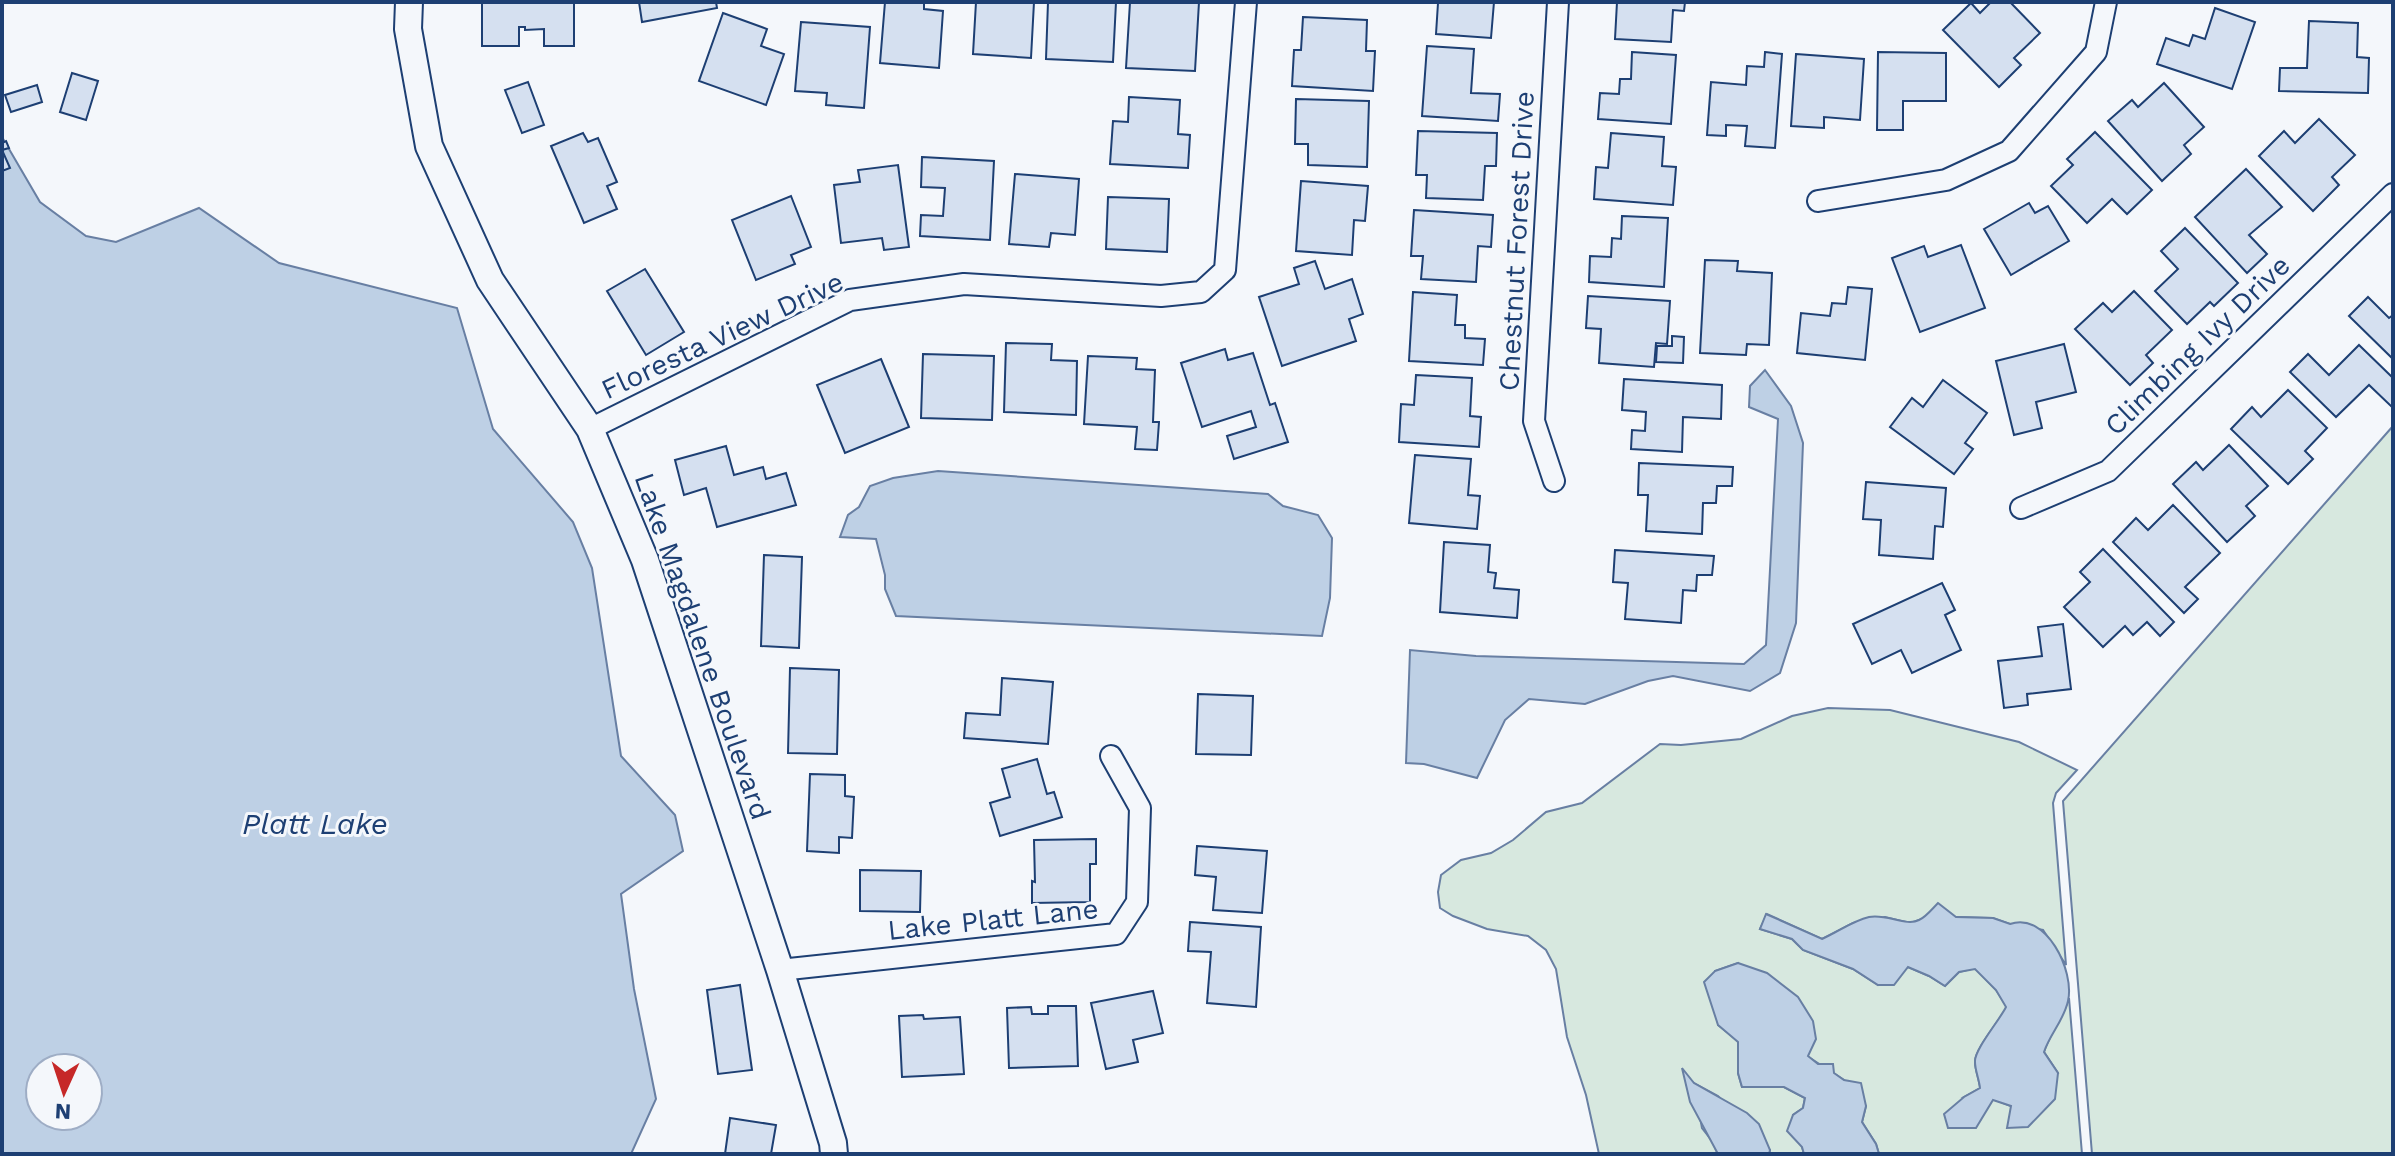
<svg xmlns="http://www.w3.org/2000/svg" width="2395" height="1156" font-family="'Work Sans',sans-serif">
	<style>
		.green { fill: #d7e8df; stroke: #687fa3; stroke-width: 2 }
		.water { fill: #bed0e5; stroke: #687fa3; stroke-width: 2; fill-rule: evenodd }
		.building { fill: #d5e0f0; stroke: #1d3f73; stroke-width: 2 }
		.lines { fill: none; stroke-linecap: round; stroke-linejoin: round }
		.minor-casing { stroke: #1d3f73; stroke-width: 24 }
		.tertiary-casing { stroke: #1d3f73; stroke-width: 30 }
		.minor { stroke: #f4f7fb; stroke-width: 20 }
		.tertiary { stroke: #f4f7fb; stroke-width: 26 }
		.labels { text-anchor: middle; stroke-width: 6; stroke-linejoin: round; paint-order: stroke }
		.street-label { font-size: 28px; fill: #1d3f73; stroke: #f4f7fb }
		.water-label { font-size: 30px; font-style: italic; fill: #1d3f73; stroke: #f4f7fb }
	</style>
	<rect width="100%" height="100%" fill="#f4f7fb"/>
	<g class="green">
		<path d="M2393,426V1154H2092L2063,801Z"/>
		<path d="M1828,708L1890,710L2019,742L2077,770L2056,793L2053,803L2066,965L2043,930L2010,924L1993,918L1956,917L1922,919L1910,923L1885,917L1853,923L1822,939L1767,914L1760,929L1792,939L1803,950L1853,969L1878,985L1908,967L1929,976L1945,986L1959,972L1975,968L1996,990L2007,1007C1999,1021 1974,1050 1975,1062C1975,1070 1979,1079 1980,1088L1964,1097L1993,1099L2011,1106L2058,1073L2044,1052C2050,1033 2063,1018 2069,998L2082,1154H1879L1876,1144L1862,1122L1866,1106L1844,1080L1807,1056L1738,963L1715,971L1718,1025L1738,1041V1073L1742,1087H1784L1805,1098L1803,1108L1793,1115L1804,1154H1769L1770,1150L1718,1096L1694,1083L1702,1128L1712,1141L1718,1154H1599L1586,1095L1567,1037L1556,969L1546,950L1528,936L1487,929L1453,916L1440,908L1438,892L1441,875L1461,860L1491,853L1513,840L1546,812L1582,803L1660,744L1681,745L1741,739L1792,716Z"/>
	</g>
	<g class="water">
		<path d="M2,137L40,202L86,236L116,242L199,208L279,263L457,308L493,429L573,522L592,568L621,756L675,815L683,851L621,894L634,989L656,1099L631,1154H2ZM40,1068H88V1116H40Z"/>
		<path d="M1765,370L1791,406L1803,443L1796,623L1780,673L1750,691L1673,676L1648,681L1585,704L1529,699L1505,720L1477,778L1424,764L1406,763L1410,650L1476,656L1744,664L1766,645L1778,419L1749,407L1750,386Z"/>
		<path d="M938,471L1268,494L1283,506L1318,515L1332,538L1330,598L1322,636L896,616L885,589V575L876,539L840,537L848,515L859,507L870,486L893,478Z"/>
		<path d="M1938,903L1956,917L1993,918L2010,924C2046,911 2075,971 2068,1001C2064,1020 2050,1034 2044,1052L2058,1073L2055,1099L2028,1127L2007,1128L2011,1106L1993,1100L1976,1128H1948L1944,1114L1964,1097L1980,1088C1979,1079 1975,1070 1975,1062C1974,1050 1999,1021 2006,1007L1996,990L1975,969L1959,972L1945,986L1929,976L1908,967L1894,985H1878L1853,969L1803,950L1792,939L1760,929L1766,914L1822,939C1838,932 1852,921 1869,917C1886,913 1906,927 1919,920C1926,917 1932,909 1938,903Z"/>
		<path d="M1738,963L1767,973L1798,997L1813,1021L1816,1039L1808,1056L1818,1064H1833L1834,1073L1844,1080L1861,1083L1866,1106L1862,1122L1876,1144L1879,1154H1804L1802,1147L1787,1131L1793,1115L1803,1108L1805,1098L1784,1087H1742L1738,1073V1042L1718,1025L1704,982L1715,971Z"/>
		<path d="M1682,1068L1694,1083L1747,1113L1759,1124L1770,1150L1769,1154H1718L1690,1102Z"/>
	</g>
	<g class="building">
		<path d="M482,2H574V46H544V29L525,30V27H519V46H482Z"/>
		<path d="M639,2H716L717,8L642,22Z"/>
		<path d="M885,2H924V9L943,11L939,68L880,63Z"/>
		<path d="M976,2H1034L1031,58L973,54Z"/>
		<path d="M1048,2H1116L1113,62L1046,59Z"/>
		<path d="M1130,2H1199L1195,71L1126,68Z"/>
		<path d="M1427,2H1505H1494L1491,38L1436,34L1438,3Z"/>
		<path d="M1611,2H1685L1684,11L1673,10L1671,42L1615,39L1617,2Z"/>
		<path d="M1991,2H2010L2040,33L2014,58L2021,65L1999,87L1943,30L1971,3L1980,13Z"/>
		<path d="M2215,8L2255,22L2232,89L2157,64L2166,38L2189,46L2193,35L2205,39Z"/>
		<path d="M723,13L767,29L761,46L784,54L766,105L699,81Z"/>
		<path d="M1303,17L1367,20L1366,51H1375L1373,91L1292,86L1294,50H1301Z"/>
		<path d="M2309,21L2358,23L2357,57L2369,58L2368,93L2279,91L2280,68H2307Z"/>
		<path d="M801,22L870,27L864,108L826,105L827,93L795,91Z"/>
		<path d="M1427,46L1474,49L1471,93L1500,94L1498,121L1422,116Z"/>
		<path d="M1632,52L1676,55L1671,124L1598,119L1600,93L1619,94L1620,79H1631Z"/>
		<path d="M1765,52L1782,54L1775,148L1745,146L1747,126L1726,125V136L1707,135L1711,82L1746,85L1747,66L1764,67Z"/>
		<path d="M1878,52L1946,53V101H1903V130H1877Z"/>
		<path d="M1796,54L1864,59L1860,120L1824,117V128L1791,126Z"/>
		<path d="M72,73L98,81L86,120L60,112Z"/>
		<path d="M528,82L544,125L522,133L505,90Z"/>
		<path d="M2164,83L2204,127L2184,145L2191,154L2162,181L2108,121L2132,100L2138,107Z"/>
		<path d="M37,85L42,102L11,112L5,95Z"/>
		<path d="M1129,97L1180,100L1178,134L1190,135L1188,168L1110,164L1113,121L1128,122Z"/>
		<path d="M1296,99L1369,101L1367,167L1308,165V144H1295Z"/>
		<path d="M2319,119L2355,155L2332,177L2339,185L2313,211L2259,156L2284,131L2295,143Z"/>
		<path d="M1418,131L1497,133L1496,166H1485L1483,200L1426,198L1427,175H1416Z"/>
		<path d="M2095,132L2152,190L2127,214L2112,199L2087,223L2051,186L2073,165L2067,159Z"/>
		<path d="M583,133L588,142L598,138L617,182L607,186L617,209L584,223L551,146Z"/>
		<path d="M1611,133L1664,137L1662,166L1676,167L1673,205L1594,199L1596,167L1608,168Z"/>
		<path d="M6,141L9,148L2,150L10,168L2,171V143Z"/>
		<path d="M922,157L994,161L990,240L920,236L921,215L943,216L945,188L921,187Z"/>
		<path d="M898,165L909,247L884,250L882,238L841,243L834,185L860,182L858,170Z"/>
		<path d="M2246,169L2282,207L2249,235L2267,254L2247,273L2195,217Z"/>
		<path d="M1015,174L1079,179L1075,235L1051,233L1049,247L1009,244Z"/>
		<path d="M1301,181L1368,186L1365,221L1354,220L1352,255L1296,251Z"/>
		<path d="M791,196L811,247L791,255L795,264L756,280L732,220Z"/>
		<path d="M1108,197L1169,199L1167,252L1106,249Z"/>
		<path d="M2029,203L2035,213L2048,206L2069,241L2011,275L1984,229Z"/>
		<path d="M1414,210L1493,215L1491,247L1478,246L1476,282L1421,279L1423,256H1411Z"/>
		<path d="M1622,216L1668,218L1664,287L1589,282L1590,256L1611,257L1612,238L1621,239Z"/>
		<path d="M2185,228L2238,283L2214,306L2210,302L2187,324L2155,291L2178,269L2161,251Z"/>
		<path d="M1961,245L1985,308L1920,332L1892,258L1924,246L1928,257Z"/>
		<path d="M1705,260L1738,261L1737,271L1772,273L1769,345L1747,344L1746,355L1700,353Z"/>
		<path d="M1315,261L1325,289L1352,279L1363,314L1349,319L1356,341L1282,366L1259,297L1299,284L1294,268Z"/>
		<path d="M645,269L684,332L646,355L607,291Z"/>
		<path d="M1848,287L1872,289L1865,360L1797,353L1801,313L1830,316L1832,303L1846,304Z"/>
		<path d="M2134,291L2172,330L2146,355L2153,363L2130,385L2075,329L2103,303L2112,312Z"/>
		<path d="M1413,292L1457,295L1455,325H1465V338L1485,339L1483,365L1409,361Z"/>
		<path d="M1588,296L1670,301L1667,344L1656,343L1654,367L1599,363L1601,329L1586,328Z"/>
		<path d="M2368,297L2389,318L2393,315V359L2349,316Z"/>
		<path d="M1672,336L1684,337L1683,363L1656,362L1657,346H1672Z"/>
		<path d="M1006,343L1052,344L1051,360L1077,361L1076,415L1004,412Z"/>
		<path d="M2064,344L2076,392L2036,402L2042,428L2014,435L1996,361Z"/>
		<path d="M2359,345L2393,378V408L2369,385L2336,417L2290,372L2308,354L2329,375Z"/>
		<path d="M1225,349L1228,360L1253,353L1270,405L1275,403L1288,442L1234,459L1227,436L1256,427L1251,411L1202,427L1181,363Z"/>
		<path d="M923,354L994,356L992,420L921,418Z"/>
		<path d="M1088,356L1137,358L1136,369L1155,370L1153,422H1159L1157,450L1135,449L1137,427L1084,424Z"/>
		<path d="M881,359L909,427L845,453L817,385Z"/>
		<path d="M1416,375L1472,378L1470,416L1481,417L1479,447L1399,442L1401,404L1414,405Z"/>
		<path d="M1624,379L1722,385L1721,419L1683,417L1682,452L1631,449L1632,430L1645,431L1646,412L1622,410Z"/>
		<path d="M1943,380L1987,413L1965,443L1973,449L1954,474L1890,427L1912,398L1923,407Z"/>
		<path d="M2288,390L2327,428L2305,451L2313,459L2288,484L2231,429L2252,407L2261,417Z"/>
		<path d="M2229,445L2268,486L2246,506L2255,516L2227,542L2173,484L2196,462L2203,470Z"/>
		<path d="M726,446L734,475L763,467L766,479L786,473L796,505L717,527L706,488L684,495L675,460Z"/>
		<path d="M1415,455L1471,459L1468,495L1480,496L1477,529L1409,523Z"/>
		<path d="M1639,463L1733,467L1732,486H1717L1716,503H1703L1702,534L1646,531L1648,495H1638Z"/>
		<path d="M1866,482L1946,488L1943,527L1935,526L1933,559L1879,555L1881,520L1863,519Z"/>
		<path d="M2173,505L2220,553L2185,587L2198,599L2184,613L2113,542L2136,518L2148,530Z"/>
		<path d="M1444,542L1490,545L1488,572L1496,573L1494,588L1519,590L1517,618L1440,612Z"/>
		<path d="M2103,549L2174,622L2160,636L2147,622L2133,635L2125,626L2103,647L2064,607L2090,582L2080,572Z"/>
		<path d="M1615,550L1714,556L1712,575H1697L1696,591L1683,590L1681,623L1625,619L1628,583L1613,582Z"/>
		<path d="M764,555L802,557L799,648L761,646Z"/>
		<path d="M1942,583L1955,610L1945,615L1961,650L1912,673L1901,650L1872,664L1853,624Z"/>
		<path d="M2063,624L2071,689L2027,694L2028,705L2004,708L1998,661L2042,656L2038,627Z"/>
		<path d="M790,668L839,670L837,754L788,753Z"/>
		<path d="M1002,678L1053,682L1048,744L964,738L966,713L1000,715Z"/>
		<path d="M1198,694L1253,696L1251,755L1196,754Z"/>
		<path d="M1037,759L1047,794L1054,792L1062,817L1000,836L990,803L1010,797L1002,769Z"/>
		<path d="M810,774L845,775V796L854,797L852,838L839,837V853L807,851Z"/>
		<path d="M1096,839V864H1090V902L1032,903V881L1035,882L1034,840Z"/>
		<path d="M1197,846L1267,851L1262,913L1213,910L1216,877L1195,875Z"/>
		<path d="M860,870L921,871L920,912L860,911Z"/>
		<path d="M1190,922L1261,927L1256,1007L1207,1003L1211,952L1188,951Z"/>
		<path d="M740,985L752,1070L718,1074L707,990Z"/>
		<path d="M1153,991L1163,1033L1133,1040L1138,1062L1106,1069L1091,1003Z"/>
		<path d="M1048,1006H1076L1078,1066L1009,1068L1007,1008L1031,1007L1032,1014H1048Z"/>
		<path d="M923,1015L924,1019L960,1017L964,1074L902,1077L899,1016Z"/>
		<path d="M730,1118L776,1125L771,1154H725Z"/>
	</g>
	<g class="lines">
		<defs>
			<g id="minor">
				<path d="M1818,201L1946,180L2009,151L2096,52L2106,2"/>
				<path d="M590,429L850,300L964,284L1161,296L1201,292L1225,270L1246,2"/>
				<path d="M1554,481L1534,421L1558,2"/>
				<path d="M2021,508L2108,471L2393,194"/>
				<path d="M780,970L1116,934L1137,902L1140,808L1111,756"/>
			</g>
			<path id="tertiary" d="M409,2L408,29L429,146L490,280L590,429L645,560L780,970L833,1143L834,1154"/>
		</defs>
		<use href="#minor" class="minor-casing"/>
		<use href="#tertiary" class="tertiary-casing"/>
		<use href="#minor" class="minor"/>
		<use href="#tertiary" class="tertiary"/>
	</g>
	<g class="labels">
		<g class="street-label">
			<text transform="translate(1516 241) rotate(-87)" y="10">Chestnut Forest Drive</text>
			<text transform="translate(722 335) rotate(-25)" y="10">Floresta View Drive</text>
			<text transform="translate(2197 345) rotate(-44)" y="10">Climbing Ivy Drive</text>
			<text transform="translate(703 646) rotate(71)" y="10">Lake Magdalene Boulevard</text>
			<text transform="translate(993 919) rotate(-6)" y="10">Lake Platt Lane</text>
		</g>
		<g class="water-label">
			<text x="315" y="834">Platt Lake</text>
		</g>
	</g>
	<rect width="2395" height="1156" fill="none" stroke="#1d3f73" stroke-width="8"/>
	<g transform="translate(64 1092) rotate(183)"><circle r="38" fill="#f4f7fb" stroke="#9eadc5" stroke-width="2"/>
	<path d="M0-6L14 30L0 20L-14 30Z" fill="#c62828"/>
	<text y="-12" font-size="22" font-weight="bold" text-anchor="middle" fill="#1d3f73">N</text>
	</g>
</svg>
